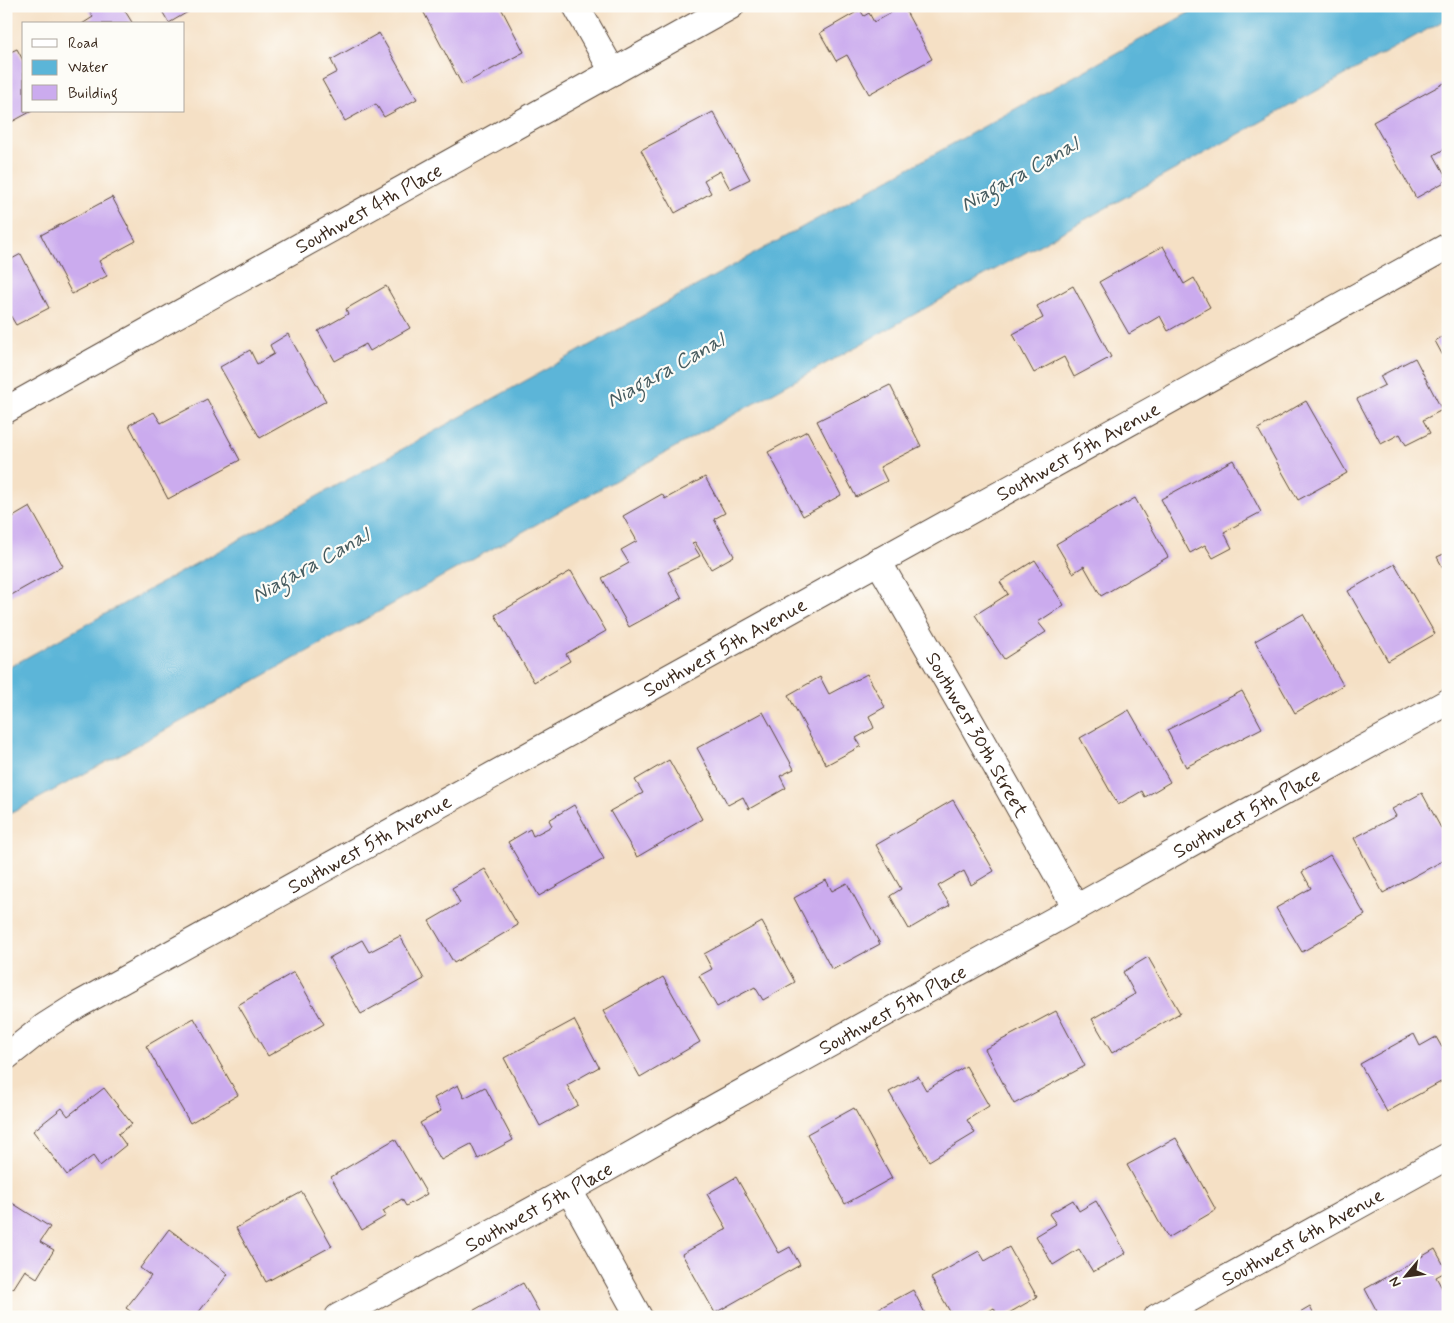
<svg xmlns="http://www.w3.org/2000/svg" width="1454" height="1323" font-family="Mynerve,sans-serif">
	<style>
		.water { fill: #5bb5d8; stroke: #4b707b }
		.building { fill: #cbabee }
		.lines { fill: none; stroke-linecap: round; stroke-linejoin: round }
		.minor-casing { stroke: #574537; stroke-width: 28 }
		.minor { stroke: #fff; stroke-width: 26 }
		.labels { text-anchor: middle; stroke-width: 4.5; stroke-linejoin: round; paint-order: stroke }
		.street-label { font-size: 20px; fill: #3b2a1e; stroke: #fdfcf7 }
		.water-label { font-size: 21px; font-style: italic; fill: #465b5f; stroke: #fdfcf7 }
	</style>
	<rect width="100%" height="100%" fill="#fdfcf7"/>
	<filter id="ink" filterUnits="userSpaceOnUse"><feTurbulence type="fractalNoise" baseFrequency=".02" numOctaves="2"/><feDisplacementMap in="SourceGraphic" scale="10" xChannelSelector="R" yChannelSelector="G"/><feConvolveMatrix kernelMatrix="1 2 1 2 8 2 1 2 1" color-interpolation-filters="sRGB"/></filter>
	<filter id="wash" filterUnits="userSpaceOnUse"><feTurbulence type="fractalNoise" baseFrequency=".0096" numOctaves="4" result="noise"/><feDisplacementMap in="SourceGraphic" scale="20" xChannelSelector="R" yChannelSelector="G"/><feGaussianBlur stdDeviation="1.12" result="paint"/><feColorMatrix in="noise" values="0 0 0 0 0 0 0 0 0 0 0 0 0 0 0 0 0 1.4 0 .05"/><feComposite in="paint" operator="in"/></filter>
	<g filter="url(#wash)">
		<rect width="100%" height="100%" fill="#f5e0c5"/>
		<path class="water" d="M1201,6H1448V18L182,721L6,816V669Z"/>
		<g id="blocks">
			<g class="building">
				<path d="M86,6H122L133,24H82L93,17Z"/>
				<path d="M159,6H198L169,23Z"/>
				<path d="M433,6H500L524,52L462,85L423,11Z"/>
				<path d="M903,6L932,59L869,94L847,55L836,61L820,33L860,10L864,16L869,13L874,22Z"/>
				<path d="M379,33L417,99L384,117L376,104L345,121L322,80L337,72L331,60Z"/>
				<path d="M17,49L24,62V111H32L6,125V54Z"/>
				<path d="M1448,81V147L1434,155L1448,180L1416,198L1373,122Z"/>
				<path d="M713,112L750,179L730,189L720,171L704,180L711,193L675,213L641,150Z"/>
				<path d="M112,197L136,241L99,261L107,276L72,294L41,235Z"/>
				<path d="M1163,246L1184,284L1194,278L1210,307L1168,331L1160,316L1129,334L1099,282Z"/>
				<path d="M21,254L49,308L16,325L6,308V262Z"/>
				<path d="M386,286L410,328L370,351L366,344L335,361L318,331L348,314L346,309Z"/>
				<path d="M1073,286L1111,357L1074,377L1064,357L1034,373L1013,334L1043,318L1037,306Z"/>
				<path d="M1448,333V365L1435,341Z"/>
				<path d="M288,334L326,401L260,438L220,367L250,350L257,364L274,354L270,345Z"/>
				<path d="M1415,358L1442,410L1423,420L1430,433L1406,445L1400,434L1381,444L1357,399L1385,385L1380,376Z"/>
				<path d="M890,385L921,446L880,467L887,481L856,497L817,421Z"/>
				<path d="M207,399L240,460L168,499L129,425L154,412L161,423Z"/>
				<path d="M1306,401L1347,473L1298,500L1258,429Z"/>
				<path d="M807,431L841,495L803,516L768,452Z"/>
				<path d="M1233,460L1261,512L1224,532L1232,548L1213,558L1205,545L1190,553L1161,499Z"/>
				<path d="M705,477L725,513L714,519L734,556L711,569L695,542L692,543L700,556L668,572L682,598L629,627L602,578L629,563L621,550L637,541L623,516L662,494L665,499Z"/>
				<path d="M1135,498L1168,557L1101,596L1084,566L1073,573L1056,544Z"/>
				<path d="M30,507L63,566L6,598V521Z"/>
				<path d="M1448,552V577L1437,557Z"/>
				<path d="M1035,560L1064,605L1038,622L1046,632L1004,659L975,615L1008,594L1000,582Z"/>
				<path d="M1395,564L1435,634L1388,661L1348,591Z"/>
				<path d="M571,571L606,631L566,654L570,661L534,682L495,615Z"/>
				<path d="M1303,614L1343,685L1295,713L1255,641Z"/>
				<path d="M867,674L885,707L869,716L874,728L856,738L861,746L826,765L788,695L820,677L829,694Z"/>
				<path d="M1242,691L1262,728L1186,767L1167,730Z"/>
				<path d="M1129,710L1170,782L1145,797L1142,791L1118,805L1080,738Z"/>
				<path d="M763,712L794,769L780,776L786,788L749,809L743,797L728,805L697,748Z"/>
				<path d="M669,760L702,819L637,857L610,811L643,793L635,780Z"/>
				<path d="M1422,793L1448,841V858L1383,893L1354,838L1396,816L1392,809Z"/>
				<path d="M953,800L994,871L971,885L964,871L938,886L950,905L909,929L890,896L901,889L876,845Z"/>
				<path d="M574,805L604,859L539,896L508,842L530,829L533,836L552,826L549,820Z"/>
				<path d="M1330,855L1365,915L1302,952L1276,908L1311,888L1302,872Z"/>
				<path d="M485,869L518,925L454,963L429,921L460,903L452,888Z"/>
				<path d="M826,880L832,891L847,883L880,944L832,970L794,898Z"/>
				<path d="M762,922L795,982L763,1000L755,987L717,1007L699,976L712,969L704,954Z"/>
				<path d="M400,936L424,979L361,1014L329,958L362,940L369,952Z"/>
				<path d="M1148,957L1180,1013L1112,1053L1092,1019L1135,994L1123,972Z"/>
				<path d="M294,972L324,1024L268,1056L238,1005Z"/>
				<path d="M663,977L700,1042L640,1077L603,1011Z"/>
				<path d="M1056,1011L1085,1066L1014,1104L985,1049Z"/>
				<path d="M194,1018L238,1095L190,1123L146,1046Z"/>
				<path d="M574,1020L599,1067L567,1085L578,1105L540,1126L504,1058Z"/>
				<path d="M1414,1034L1420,1046L1436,1037L1448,1058V1078L1387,1112L1360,1064Z"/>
				<path d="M966,1066L989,1106L967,1120L975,1133L929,1161L889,1092L918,1076L926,1090Z"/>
				<path d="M458,1085L464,1098L485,1087L513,1140L478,1159L471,1144L441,1160L420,1123L441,1111L434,1098Z"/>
				<path d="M104,1088L132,1124L118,1134L126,1145L100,1166L93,1156L67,1175L33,1131L62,1108L68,1116Z"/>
				<path d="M854,1108L892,1178L845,1204L807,1134Z"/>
				<path d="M1176,1138L1216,1210L1168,1238L1127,1165Z"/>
				<path d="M395,1139L427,1194L406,1206L402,1199L383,1211L386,1216L362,1230L331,1177Z"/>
				<path d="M736,1177L779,1253L790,1247L800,1265L715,1313L682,1254L727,1229L707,1194Z"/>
				<path d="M302,1192L332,1246L266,1282L236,1228Z"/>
				<path d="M6,1199L50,1227L40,1242L54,1250L37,1278L25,1270L13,1289L6,1284Z"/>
				<path d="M1073,1200L1079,1211L1096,1201L1126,1253L1093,1272L1079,1249L1053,1265L1036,1236L1056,1224L1049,1214Z"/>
				<path d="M169,1229L228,1274L195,1317H138L126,1308L151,1276L140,1268Z"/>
				<path d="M1009,1247L1037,1297L1002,1317H998L994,1308L979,1317H953L931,1278L979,1251L985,1261Z"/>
				<path d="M1435,1249L1447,1271L1436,1277L1448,1299V1317H1380L1365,1289Z"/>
				<path d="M523,1283L542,1317H468L467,1314Z"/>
				<path d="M913,1290L927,1317H863Z"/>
				<path d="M1310,1307L1315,1317H1293Z"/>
			</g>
		</g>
	</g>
	<g filter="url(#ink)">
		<use href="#blocks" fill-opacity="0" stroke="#574537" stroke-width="1"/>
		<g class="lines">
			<defs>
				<g id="minor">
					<path d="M576,6L613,72"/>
					<path id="s1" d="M6,410L731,6"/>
					<path id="s2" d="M878,561L972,724L1076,908"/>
					<path id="s3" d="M6,1057L45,1026L78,1005L1448,246"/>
					<path d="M569,1190L639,1317"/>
					<path id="s4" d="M338,1317L569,1190L719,1105L1076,908L1216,829L1448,702"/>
					<path id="s5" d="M1157,1317L1448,1156"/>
				</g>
			</defs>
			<use href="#minor" class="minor-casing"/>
			<use href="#minor" class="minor"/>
		</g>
	</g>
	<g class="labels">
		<g class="street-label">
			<text dy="7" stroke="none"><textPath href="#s1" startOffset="415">Southwest 4th Place</textPath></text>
			<text dy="7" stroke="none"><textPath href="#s3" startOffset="1232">Southwest 5th Avenue</textPath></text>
			<text dy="7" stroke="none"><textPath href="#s3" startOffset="828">Southwest 5th Avenue</textPath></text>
			<text dy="7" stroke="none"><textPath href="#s2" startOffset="200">Southwest 30th Street</textPath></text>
			<text dy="7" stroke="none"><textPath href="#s4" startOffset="1039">Southwest 5th Place</textPath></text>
			<text dy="7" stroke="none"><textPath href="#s3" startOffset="422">Southwest 5th Avenue</textPath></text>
			<text dy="7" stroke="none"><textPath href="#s4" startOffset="634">Southwest 5th Place</textPath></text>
			<text dy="7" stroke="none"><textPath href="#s4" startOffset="229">Southwest 5th Place</textPath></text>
			<text dy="7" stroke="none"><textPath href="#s5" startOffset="166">Southwest 6th Avenue</textPath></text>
		</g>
		<g class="water-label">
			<text transform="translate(1019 174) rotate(-29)" y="7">Niagara Canal</text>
			<text transform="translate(665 370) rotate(-29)" y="7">Niagara Canal</text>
			<text transform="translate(310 565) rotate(-29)" y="7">Niagara Canal</text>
		</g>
	</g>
	<rect width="1454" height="1323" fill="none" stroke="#fdfcf7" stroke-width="25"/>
	<rect x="22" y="22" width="162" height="90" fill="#fdfcf7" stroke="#afa8a0"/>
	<rect x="32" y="39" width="25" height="8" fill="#ffffff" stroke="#afa8a0"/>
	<text x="68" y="48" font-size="15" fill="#3b2a1e">Road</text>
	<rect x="32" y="60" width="25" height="15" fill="#5bb5d8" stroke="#afa8a0"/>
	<text x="68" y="72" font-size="15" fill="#3b2a1e">Water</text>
	<rect x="32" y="85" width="25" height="15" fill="#cbabee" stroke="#afa8a0"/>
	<text x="68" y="98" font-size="15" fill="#3b2a1e">Building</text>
	<g transform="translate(1406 1276) rotate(241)" stroke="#fdfcf7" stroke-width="4" paint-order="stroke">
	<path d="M0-4L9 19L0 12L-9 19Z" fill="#3b2a1e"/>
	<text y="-8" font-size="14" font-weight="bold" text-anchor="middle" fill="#3b2a1e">N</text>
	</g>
</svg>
